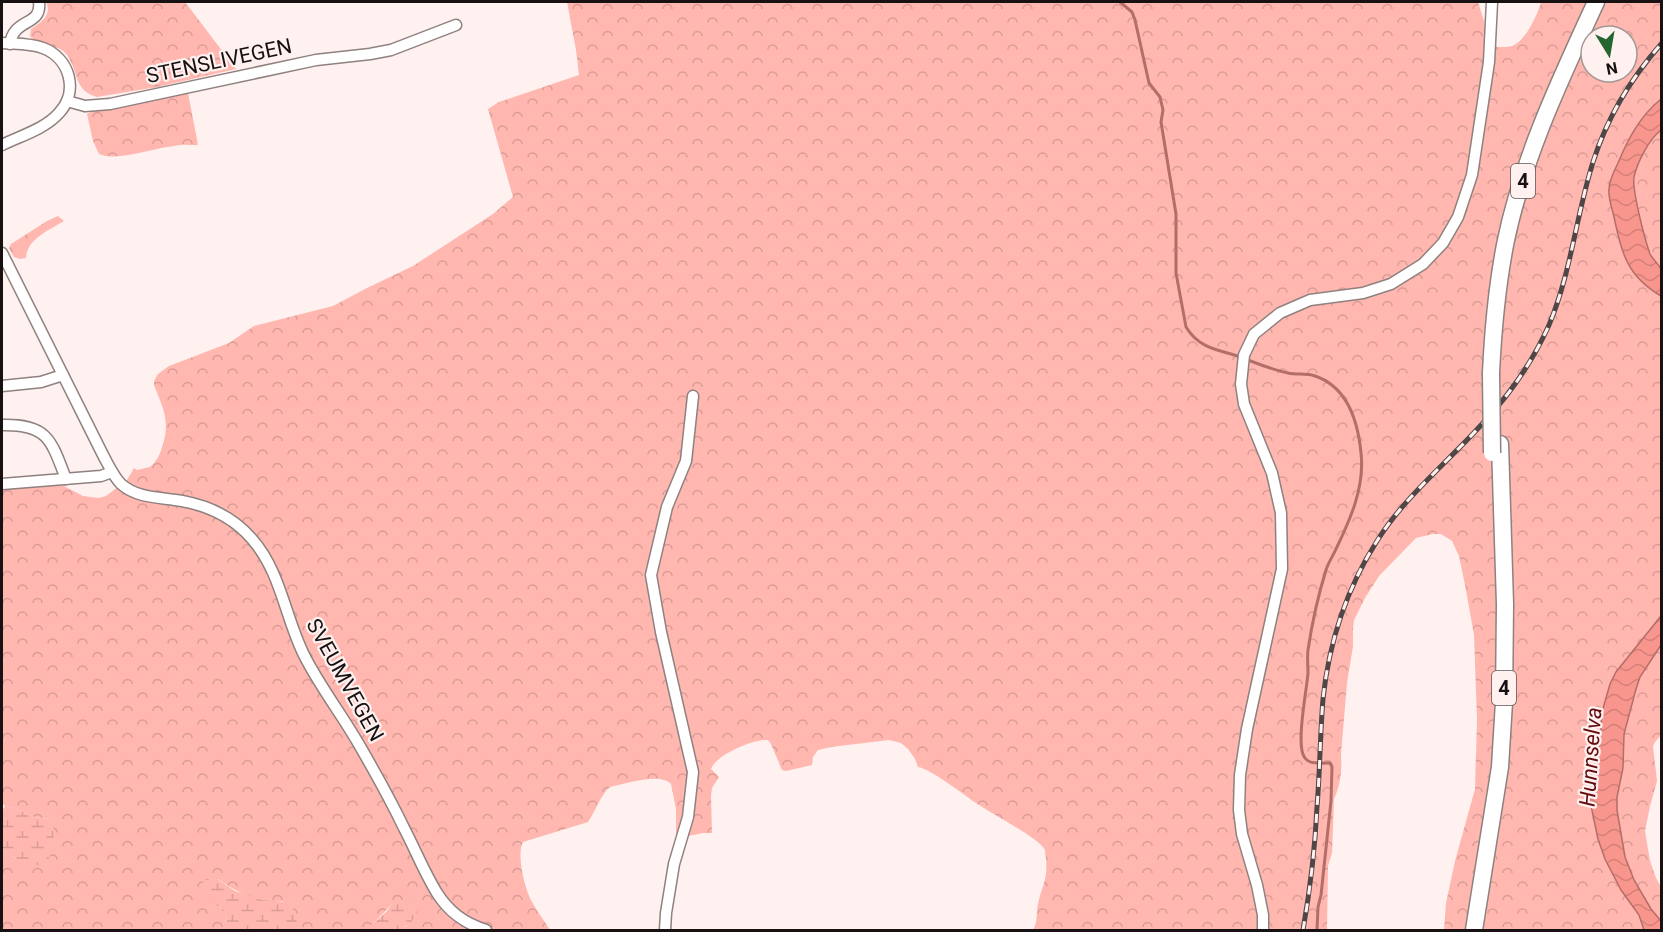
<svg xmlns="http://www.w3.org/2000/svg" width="1663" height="932" font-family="Roboto,sans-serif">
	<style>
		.forest { fill: url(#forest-crowns); fill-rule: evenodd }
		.wetland { fill: url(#wetland-marsh) }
		.water { fill: url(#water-waves); stroke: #b46e68; stroke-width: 1.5 }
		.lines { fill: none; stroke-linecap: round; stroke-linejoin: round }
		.stream { stroke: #b46e68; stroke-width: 3 }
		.minor-casing { stroke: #8f817f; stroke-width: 13 }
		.trunk-casing { stroke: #8f817f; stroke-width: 19 }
		.minor { stroke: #fff; stroke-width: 10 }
		.trunk { stroke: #fff; stroke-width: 16 }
		.rail-casing { stroke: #4f4747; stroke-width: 5 }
		.rail { stroke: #fef1ef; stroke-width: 3; stroke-dasharray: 9; stroke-linecap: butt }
		.trunk-bridge-casing { stroke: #8f817f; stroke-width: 19; stroke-linecap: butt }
		.trunk-bridge { stroke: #fff; stroke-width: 16 }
		.labels { text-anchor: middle; stroke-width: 4.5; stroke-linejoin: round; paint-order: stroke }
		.shield { fill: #fef1ef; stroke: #5c5454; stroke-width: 1.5 }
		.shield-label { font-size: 20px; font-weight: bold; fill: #171111 }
		.street-label { font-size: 21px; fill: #171111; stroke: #fef1ef }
		.water-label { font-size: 22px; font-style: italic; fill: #630b0e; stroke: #fef1ef }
	</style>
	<defs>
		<pattern id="forest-crowns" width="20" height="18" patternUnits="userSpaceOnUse" patternTransform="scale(1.5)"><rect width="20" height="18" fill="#ffb7af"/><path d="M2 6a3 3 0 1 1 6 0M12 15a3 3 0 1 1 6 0" fill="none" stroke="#da9c96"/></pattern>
		<pattern id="wetland-marsh" width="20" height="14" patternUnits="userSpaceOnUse" patternTransform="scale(1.5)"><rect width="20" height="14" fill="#ffb7af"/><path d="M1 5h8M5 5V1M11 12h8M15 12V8" fill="none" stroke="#da9c96"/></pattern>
		<pattern id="water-waves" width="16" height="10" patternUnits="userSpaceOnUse" patternTransform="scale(1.5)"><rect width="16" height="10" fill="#f8968d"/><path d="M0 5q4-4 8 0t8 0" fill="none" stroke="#d48079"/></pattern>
	</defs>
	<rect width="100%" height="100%" fill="#fef1ef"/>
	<g class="forest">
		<path d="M46,2H185L236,69L157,87L97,97C73,90 79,72 67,55C58,42 39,48 30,36L31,29C42,22 52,15 46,2Z"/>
		<path d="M567,2H1478L1484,21L1488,45C1495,47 1505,48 1512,46C1525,42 1538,14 1541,2H1661V99C1636,119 1627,143 1615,172C1614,177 1609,184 1609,189C1608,197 1613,208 1614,217C1621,253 1628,276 1661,296V616L1648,631L1602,712L1600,742L1591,776L1590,801L1605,859L1621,890L1639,915L1644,930H1444L1446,903L1455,861L1475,789L1477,720L1474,635L1465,585L1459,556L1452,541L1441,534H1433L1416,538L1379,576L1365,598L1354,620L1353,628V646L1347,683L1341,754C1342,769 1341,784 1334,799L1332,853L1328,866L1327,930H1033C1038,921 1036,914 1038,904C1042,885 1048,880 1046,859C1046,858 1045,851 1045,850C1039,838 997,817 984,808C968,799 934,770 918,767L915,759L908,749L901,743L889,740L831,747L818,750L813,757L812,765L786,771L782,770L771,744L768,740C753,739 716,755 711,769L719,777L712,788L711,796L712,833H703L679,838L676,835V809L671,784C661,772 625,784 610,787C601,794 595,812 588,822L523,842C516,854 525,890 532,902C537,912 545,921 550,930H396L407,926L392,904L367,930H299L283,901C258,903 238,893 218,879L217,905L225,914L228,926L215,930H2V850L16,859L48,860C53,845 55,834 51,819L34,817L15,808L5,806L2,803V485L60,484L83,496L99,498L106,496L127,480L134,468L137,470L150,467C156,462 160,455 162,447C171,422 163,408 154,385V381L158,374L169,366L229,343L254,326L333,306L367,288L413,266L493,214L513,197L488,109L499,102L579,75L576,50ZM1591,36H1627V72H1591Z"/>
		<path d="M188,93L198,145C190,145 182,144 174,146C153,148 117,162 99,154L93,141L87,114L93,111Z"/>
		<path d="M1661,130V270C1657,265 1653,261 1651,255C1645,241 1632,192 1634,178C1636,163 1649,139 1661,130Z"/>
		<path d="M58,216L64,221C49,230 27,239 26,258L20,259L14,257L9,248L11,244L47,221Z"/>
		<path d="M1661,645V735L1655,742L1653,746L1657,781L1650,806L1645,831L1650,861L1656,878L1661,887V921L1651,909L1634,880L1625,857L1617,810V797L1623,768L1624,734L1636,689L1640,676Z"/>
	</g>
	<g class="wetland">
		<path d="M5,806L15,808L34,817L51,819C55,827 54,838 52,848C51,852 49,859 47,861C35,872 12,857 2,850V811Z"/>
		<path d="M214,877L235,891L263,900L287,902L293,908L299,930H215L227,926C228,912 217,905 206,898L203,882L206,879Z"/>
		<path d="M404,900C429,903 413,927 396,930C387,932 376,931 366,930L386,912L392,904Z"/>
	</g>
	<g class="water">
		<path d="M1661,99V130C1649,139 1637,163 1634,177C1632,191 1645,240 1650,254C1653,260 1658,263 1661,269C1663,276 1662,289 1661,296C1627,276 1622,254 1614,217C1612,208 1608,198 1609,189C1609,181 1614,171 1618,163C1628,139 1640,116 1661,99Z"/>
		<path d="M1661,616V645L1640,677L1636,689L1624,734L1623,768L1617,797V810L1625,857L1634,880L1651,909L1661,921V930H1644L1639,915L1621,890L1605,859L1598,839L1590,801L1591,776L1600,742L1602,712L1610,684L1616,672Z"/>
	</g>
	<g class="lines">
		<path class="stream" d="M1120,2L1132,12L1135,20L1149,83L1160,97L1163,110L1161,122L1176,214V273L1186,327C1197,345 1212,349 1231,354C1250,360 1268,369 1288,373C1297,375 1306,373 1315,376C1348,387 1358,422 1361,453C1365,487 1350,520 1336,549C1333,556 1328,563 1326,570C1318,596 1312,623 1308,650C1307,658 1308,665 1308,673C1307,689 1295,747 1305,758C1310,765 1323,763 1330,763L1332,767L1331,801L1321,895L1318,907L1317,930"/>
		<defs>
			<g id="minor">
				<path d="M2,43C15,44 30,43 43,48C70,58 79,92 59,113C45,129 20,136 2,145"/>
				<path d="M10,44C14,17 42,27 39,2"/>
				<path d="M67,101L85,106L110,104L316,60L370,54L391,50L456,25"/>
				<path d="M2,253L104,457C109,466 114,477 121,484C138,499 161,497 182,501C209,506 234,518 252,539C281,572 285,617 304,655C320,687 343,716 361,748C376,774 391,801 404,828C415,849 424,872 437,893C449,912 464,923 486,930"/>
				<path d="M2,386L41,382L63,375"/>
				<path d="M2,425C48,424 51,440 66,479"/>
				<path d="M2,484L101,476L112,472"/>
				<path d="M665,930L666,913L674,864L688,817L693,772L661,632L651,575L667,507L686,461L693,396"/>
				<path d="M1263,930V915L1257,885L1242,834L1239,810L1240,775L1247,729L1282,569L1281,513L1272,473L1244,404L1241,384L1244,355L1254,334L1280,313L1310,300L1363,293L1391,284L1423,264L1443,243L1458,217L1472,175L1489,62L1492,2"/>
			</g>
			<g id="trunk">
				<path d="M1491,373C1493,330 1497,287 1505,245C1522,160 1560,80 1596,2"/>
				<path d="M1474,930L1500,767L1504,702L1505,604L1500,444"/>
			</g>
		</defs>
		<use href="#minor" class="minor-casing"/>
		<use href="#trunk" class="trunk-casing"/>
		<use href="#minor" class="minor"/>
		<use href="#trunk" class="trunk"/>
		<defs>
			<path id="rail" d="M1303,930C1310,890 1315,849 1317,807C1320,771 1320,735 1323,699C1329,642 1347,588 1377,541C1405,496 1448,462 1483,423C1510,394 1533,361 1549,325C1571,273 1576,216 1593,162C1607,118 1631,78 1662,43"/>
		</defs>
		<use href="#rail" class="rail-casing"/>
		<use href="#rail" class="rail"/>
		<defs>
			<path id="trunk-bridge" d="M1491,373L1492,453"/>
		</defs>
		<use href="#trunk-bridge" class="trunk-bridge-casing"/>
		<use href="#trunk-bridge" class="trunk-bridge"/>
	</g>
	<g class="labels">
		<g class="shield">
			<rect x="1511" y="164" width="24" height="34" rx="4.5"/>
			<rect x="1492" y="671" width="24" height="34" rx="4.5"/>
		</g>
		<g class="shield-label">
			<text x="1523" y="188">4</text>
			<text x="1504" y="695">4</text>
		</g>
		<g class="street-label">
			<text transform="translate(219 61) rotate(-12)" y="7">STENSLIVEGEN</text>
			<text transform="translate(345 680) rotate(61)" y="7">SVEUMVEGEN</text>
		</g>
		<g class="water-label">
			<text transform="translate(1590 757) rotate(-86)" y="8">Hunnselva</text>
		</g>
	</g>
	<rect width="1663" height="932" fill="none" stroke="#171111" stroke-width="6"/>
	<g transform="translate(1609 54) rotate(169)"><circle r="28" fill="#fef1ef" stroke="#a29796" stroke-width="1.5"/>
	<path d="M0-4.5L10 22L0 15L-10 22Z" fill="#256630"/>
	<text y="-9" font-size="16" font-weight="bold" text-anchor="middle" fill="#171111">N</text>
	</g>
</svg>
